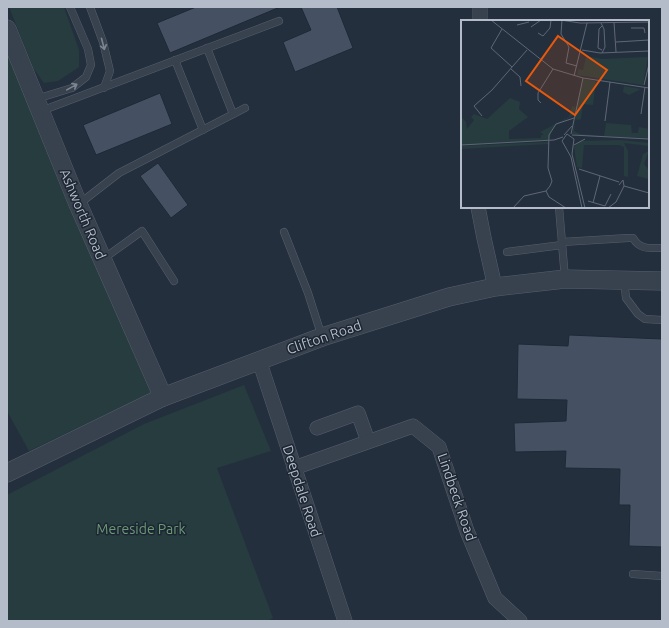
<svg xmlns="http://www.w3.org/2000/svg" width="669" height="628" font-family="Ubuntu,sans-serif">
	<style>
		.green { fill: #263c3f }
		.building { fill: #455162; stroke: #1f2835 }
		.lines { fill: none; stroke-linecap: round; stroke-linejoin: round }
		.service-casing { stroke: #565f6c; stroke-width: 8 }
		.minor-casing { stroke: #565f6c; stroke-width: 15 }
		.tertiary-casing { stroke: #565f6c; stroke-width: 19 }
		.service { stroke: #38414e; stroke-width: 7 }
		.minor { stroke: #38414e; stroke-width: 14 }
		.tertiary { stroke: #38414e; stroke-width: 18 }
		.oneway { stroke: #7c8592 }
		.labels { text-anchor: middle; stroke-width: 3; stroke-linejoin: round; paint-order: stroke }
		.street-label { font-size: 14px; fill: #b4bcc9; stroke: #1d2633 }
		.park-label { font-size: 14px; fill: #6b9a76; stroke: #1d2633 }
		.inset-road { fill: none; stroke: #5e6776; stroke-width: 1 }
		.view { fill: #e8590c; fill-opacity: 0.15; stroke: #e8590c; stroke-width: 2 }
		.inset-edge { fill: none; stroke: #b4bcc9; stroke-width: 2 }
	</style>
	<rect width="100%" height="100%" fill="#242f3e"/>
	<g class="green">
		<path d="M9,7H64L79,50V67L58,81L44,83L33,68Z"/>
		<path d="M7,29L159,389L29,451L7,411Z"/>
		<path d="M244,385L271,451L217,468L273,618L267,621H7V495L144,424Z"/>
	</g>
	<g class="building">
		<path d="M196,7H280L170,53L157,23Z"/>
		<path d="M301,7H337L353,48L295,72L283,42L311,30Z"/>
		<path d="M160,93L172,124L96,155L83,125Z"/>
		<path d="M158,163L188,205L171,218L140,176Z"/>
		<path d="M569,335L662,339V547L629,546L630,505H619L620,469L565,468L566,451L515,452L514,423L566,421L567,400L517,399L518,344L568,346Z"/>
	</g>
	<g class="lines">
		<defs>
			<g id="service">
				<path d="M90,7L103,42L110,71L104,88"/>
				<path d="M207,48L233,114"/>
				<path d="M175,60L203,130"/>
				<path d="M36,99L72,88L86,77L91,65L88,49L70,7"/>
				<path d="M41,111L279,21"/>
				<path d="M79,204L119,173L245,108"/>
				<path d="M559,207L565,279"/>
				<path d="M284,232L308,293L322,337"/>
				<path d="M562,242L628,238H633C640,250 650,248 662,248"/>
				<path d="M507,252L562,245"/>
				<path d="M103,259L142,231L174,281"/>
				<path d="M624,280L626,298L638,314L645,319L662,320"/>
				<path d="M633,574L662,576"/>
			</g>
			<g id="minor">
				<path d="M480,21V7"/>
				<path d="M478,207L484,238L495,287"/>
				<path d="M259,360L345,621"/>
				<path d="M317,428L358,413L368,441"/>
				<path d="M294,468L413,426L439,447L467,531L495,598L520,621"/>
			</g>
			<g id="tertiary">
				<path d="M7,29L78,204L163,397"/>
				<path d="M7,473L163,397L322,337L449,297L495,287L565,279L662,281"/>
			</g>
		</defs>
		<use href="#service" class="service-casing"/>
		<use href="#minor" class="minor-casing"/>
		<use href="#tertiary" class="tertiary-casing"/>
		<use href="#service" class="service"/>
		<use href="#minor" class="minor"/>
		<use href="#tertiary" class="tertiary"/>
	</g>
	<defs><path id="oneway-shaft" d="M-6 0H5M1.5-3L5.5 0L1.5 3" fill="none" stroke-width="1.6" stroke-linecap="round" stroke-linejoin="round"/></defs>
	<g class="oneway">
		<use href="#oneway-shaft" transform="translate(103 44) rotate(75)"/>
		<use href="#oneway-shaft" transform="translate(72 87) rotate(-29)"/>
	</g>
	<g class="labels">
		<g class="street-label">
			<text transform="translate(83 214) rotate(67)" y="5">Ashworth Road</text>
			<text transform="translate(324 337) rotate(-19)" y="5">Clifton Road</text>
			<text transform="translate(302 491) rotate(72)" y="5">Deepdale Road</text>
			<text transform="translate(457 497) rotate(71)" y="5">Lindbeck Road</text>
		</g>
		<g class="park-label">
			<text x="141" y="534">Mereside Park</text>
		</g>
	</g>
	<g transform="translate(461 20)">
		<rect width="188" height="188" fill="#242f3e"/>
		<path d="M125,36L141,39L187,37L182,65L116,55L117,49L122,50ZM122,59L135,61L134,68L132,85L122,84L120,99L117,100L113,99ZM163,66L180,69L168,75L162,72ZM49,78L59,82L58,89L67,97L48,111V119L80,118V115H83L79,112L108,97L111,86L115,87L113,95L92,107L88,120L0,125V96L5,102L6,109L13,100L10,97L13,94L26,99ZM114,101L113,111L119,114L143,116L145,103L170,105L171,113H177L178,107L188,109V118L122,116L111,114ZM160,120L188,123V126L163,123L167,131V157L163,156V127L158,125H123L121,148L116,147L113,127L119,121ZM88,122V124L0,129V126ZM188,131L183,144L187,149L188,159L176,156L182,134Z" fill="#263c3f"/>
		<path class="inset-road" d="M30,0L92,49L122,58L188,68M99,0L119,3L188,2M101,0L100,14L108,27L105,43L116,46M153,2L155,32M140,3L143,9L144,27L141,33M56,5L68,2M141,6L138,9L137,28L141,30M70,7L80,0M170,8H183L184,13M41,9L30,28L51,47M77,13L82,16L89,8L90,0M155,22L188,20M121,30L139,33L188,31M50,49L59,57L60,66M113,56L126,3M183,65L188,44M80,83L77,80V73L92,49M180,94L184,67M21,96L13,86L31,70L66,30M144,101L149,62M110,114L122,58M103,115L111,106M111,115L188,119M0,125L93,120L102,117M113,125L124,119M118,149L158,162M158,165L162,160L163,166M163,166L188,173M85,171L88,177L105,188M127,181L144,186L150,174M132,183L139,156M52,188L63,176L85,171L89,166L91,161L87,148L88,115L95,104L113,98M121,188L110,137L101,121L106,114L113,119L111,134L124,188M147,188L155,182L163,166"/>
		<path class="view" d="M97,16L146,50L114,95L65,61Z"/>
		<rect width="188" height="188" class="inset-edge"/>
	</g>
	<rect width="669" height="628" fill="none" stroke="#b4bcc9" stroke-width="16"/>
</svg>
